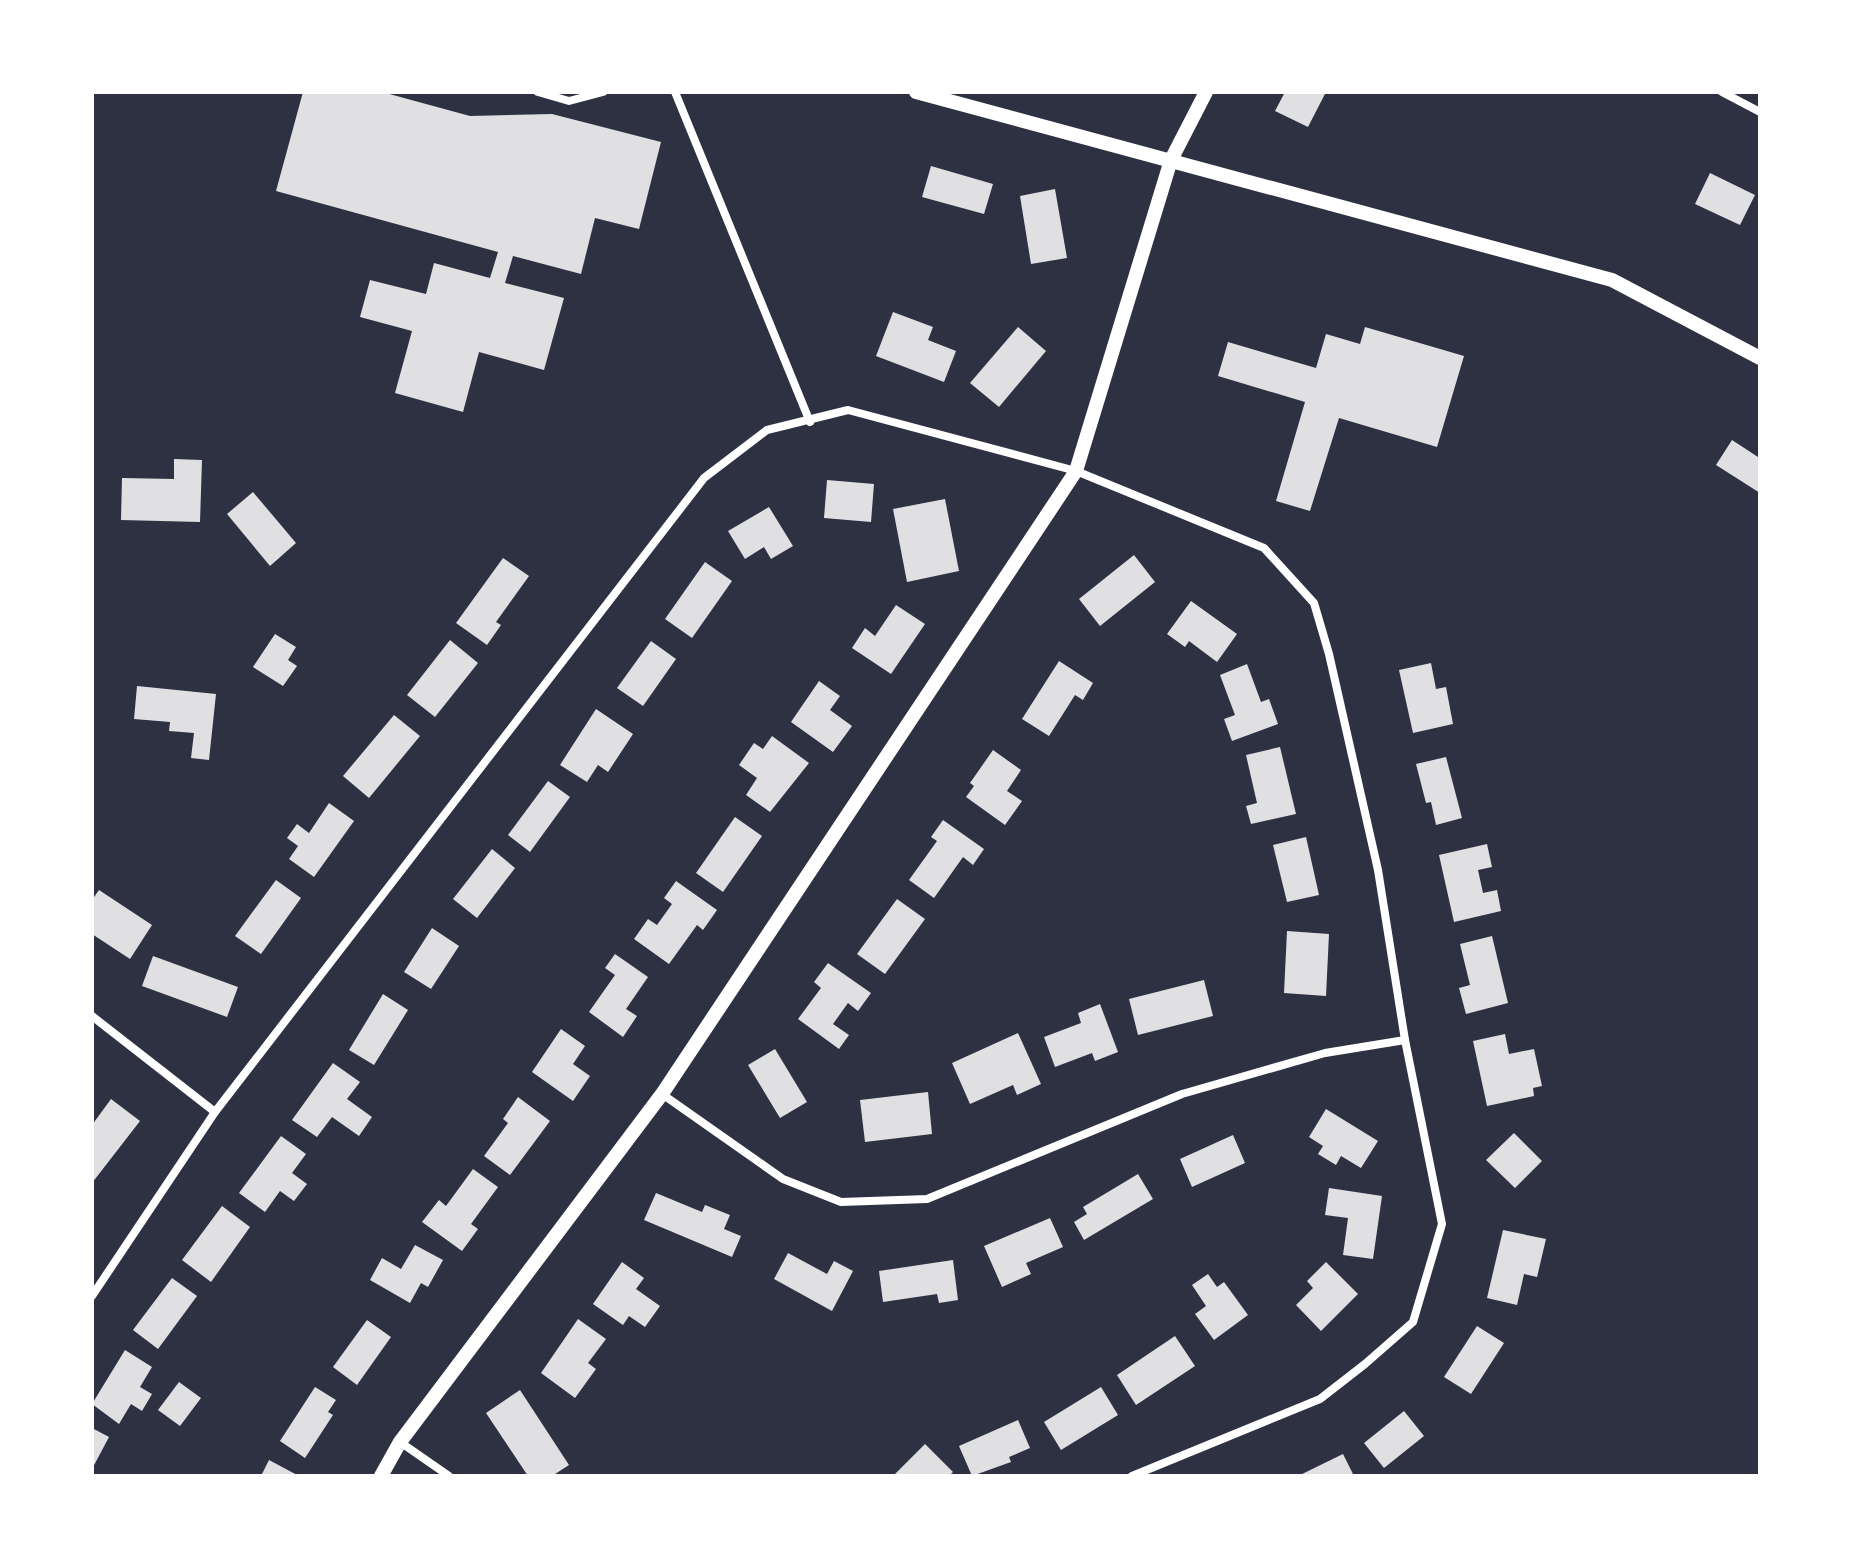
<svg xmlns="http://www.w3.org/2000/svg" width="1852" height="1568" font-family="'Archivo Narrow',sans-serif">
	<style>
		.building { fill: #e0e0e3 }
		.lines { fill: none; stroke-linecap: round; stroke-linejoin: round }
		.minor { stroke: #fff; stroke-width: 8 }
		.tertiary { stroke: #fff; stroke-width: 14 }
	</style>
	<rect width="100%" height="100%" fill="#2d3142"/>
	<g class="building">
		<path d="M303,92H382L470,116L552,114L661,142L639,229L595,218L581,274L513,256L505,283L564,298L544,370L479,352L463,412L395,393L412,331L360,317L370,280L426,294L434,263L490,278L498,252L276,191Z"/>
		<path d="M1285,92H1326L1308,127L1275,111Z"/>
		<path d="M931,166L993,184L984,214L922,197Z"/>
		<path d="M1710,173L1755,195L1740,225L1695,204Z"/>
		<path d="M1055,189L1067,258L1031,264L1020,196Z"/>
		<path d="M893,312L933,327L928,340L956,351L944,382L876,356Z"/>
		<path d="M1018,327L1046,351L999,407L970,383Z"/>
		<path d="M1365,327L1464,356L1437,447L1339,418L1310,511L1276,501L1305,402L1218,376L1228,342L1316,368L1326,334L1360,344Z"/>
		<path d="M1732,440L1758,457L1760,454V493L1716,465Z"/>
		<path d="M174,459L202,460L200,522L121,520L122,478L174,479Z"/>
		<path d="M827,480L874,484L871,522L824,518Z"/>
		<path d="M253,492L296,543L270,566L227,514Z"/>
		<path d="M945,499L959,571L907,582L893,509Z"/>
		<path d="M769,507L793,546L771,559L764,547L745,559L728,531Z"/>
		<path d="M1134,555L1155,582L1100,626L1079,599Z"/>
		<path d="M503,558L529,576L496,622L501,625L487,645L456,623Z"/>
		<path d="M705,562L732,581L692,638L665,619Z"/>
		<path d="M1191,601L1237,634L1217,662L1189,641L1185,647L1167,634Z"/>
		<path d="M896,605L925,624L891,674L852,648L865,628L875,636Z"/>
		<path d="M275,634L296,647L288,660L297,666L283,686L253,667Z"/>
		<path d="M450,640L478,663L435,717L407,695Z"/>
		<path d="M651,641L676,659L643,706L617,688Z"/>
		<path d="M1059,661L1093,683L1083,700L1075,695L1049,736L1022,719Z"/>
		<path d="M1431,663L1436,689L1446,687L1453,724L1413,733L1399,670Z"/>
		<path d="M1247,664L1261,702L1269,699L1278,724L1232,741L1224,719L1235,715L1220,675Z"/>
		<path d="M819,681L840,696L830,710L852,726L833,752L791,722Z"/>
		<path d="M137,686L216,694L209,760L191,758L194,733L169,731L170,722L134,719Z"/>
		<path d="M596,709L633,734L608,772L598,765L587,782L560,765Z"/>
		<path d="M394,715L420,736L369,798L343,776Z"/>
		<path d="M772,736L809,763L770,812L746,795L757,778L739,765L754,743L763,749Z"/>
		<path d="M1280,747L1296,814L1251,824L1246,806L1257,803L1246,755Z"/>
		<path d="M993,750L1021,770L1007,791L1022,801L1005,825L966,797L974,786L970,783Z"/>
		<path d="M1446,757L1462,818L1436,825L1431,802L1426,803L1416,764Z"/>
		<path d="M548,781L570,797L530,852L508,835Z"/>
		<path d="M329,803L354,821L314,877L289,859L298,846L287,838L297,824L309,833Z"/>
		<path d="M735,817L762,836L723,892L696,873Z"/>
		<path d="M943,820L984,849L973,865L963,857L934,898L909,880L937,841L931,837Z"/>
		<path d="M1306,837L1319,895L1287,902L1273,845Z"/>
		<path d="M1487,844L1492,867L1478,870L1483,893L1497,890L1501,911L1454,922L1439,855Z"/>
		<path d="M492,849L515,868L477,918L453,899Z"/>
		<path d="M276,880L301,898L261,954L235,936Z"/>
		<path d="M676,881L717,910L703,930L697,925L669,964L634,939L648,919L657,925L672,904L664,898Z"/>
		<path d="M99,890L152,925L130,959L92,934V900Z"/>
		<path d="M897,899L925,919L885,974L857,954Z"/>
		<path d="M432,928L459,946L431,989L404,972Z"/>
		<path d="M1287,931L1329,934L1326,996L1284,993Z"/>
		<path d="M1492,936L1508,1003L1466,1014L1459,988L1470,985L1460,944Z"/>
		<path d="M615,954L648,977L626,1009L637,1016L623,1037L589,1012L615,975L605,968Z"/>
		<path d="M153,956L238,987L227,1017L142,986Z"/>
		<path d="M828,963L871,993L858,1011L848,1003L833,1024L849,1035L839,1049L798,1019L821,988L814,982Z"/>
		<path d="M1204,980L1213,1016L1138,1035L1129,999Z"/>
		<path d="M383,994L408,1010L374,1065L349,1050Z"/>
		<path d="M1100,1004L1118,1052L1095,1061L1092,1053L1055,1067L1044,1037L1081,1023L1078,1013Z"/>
		<path d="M561,1029L585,1046L573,1064L590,1076L573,1101L532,1072Z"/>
		<path d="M1018,1033L1041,1084L1017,1095L1013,1085L970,1104L952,1063Z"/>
		<path d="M1505,1034L1509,1054L1534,1049L1542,1086L1533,1088L1534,1096L1487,1106L1473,1041Z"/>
		<path d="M775,1049L807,1102L780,1118L748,1065Z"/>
		<path d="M333,1063L360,1082L347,1099L372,1117L359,1136L332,1117L317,1137L292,1120Z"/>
		<path d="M928,1092L932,1134L865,1142L860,1100Z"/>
		<path d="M518,1097L550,1121L510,1175L484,1156L508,1123L503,1119Z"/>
		<path d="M111,1099L140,1121L92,1183V1125Z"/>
		<path d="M1326,1109L1378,1141L1361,1168L1341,1156L1336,1165L1318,1154L1323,1146L1309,1137Z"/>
		<path d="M1514,1133L1542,1161L1515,1188L1486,1160Z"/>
		<path d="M1233,1135L1245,1163L1192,1187L1180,1159Z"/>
		<path d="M281,1136L306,1154L292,1173L307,1184L294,1201L280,1191L265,1212L239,1193Z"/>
		<path d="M473,1169L498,1187L471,1224L478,1229L462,1251L422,1222L439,1200L446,1206Z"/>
		<path d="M1138,1174L1153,1199L1084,1240L1074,1222L1087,1214L1083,1207Z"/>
		<path d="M1329,1188L1382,1196L1373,1259L1343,1255L1348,1218L1325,1215Z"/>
		<path d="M656,1193L702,1212L705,1205L730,1215L724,1229L741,1236L732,1257L644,1220Z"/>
		<path d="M222,1206L250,1227L211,1282L182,1260Z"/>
		<path d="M1050,1218L1063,1247L1026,1263L1031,1274L1002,1287L984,1246Z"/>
		<path d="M1503,1230L1546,1239L1537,1277L1524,1274L1517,1305L1487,1298Z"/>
		<path d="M415,1245L443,1260L428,1287L421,1283L410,1303L370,1280L382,1258L401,1269Z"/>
		<path d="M788,1253L827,1274L834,1261L853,1271L832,1311L774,1279Z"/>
		<path d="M953,1260L958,1300L939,1303L937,1294L883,1302L879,1271Z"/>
		<path d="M622,1262L644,1278L636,1289L660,1306L645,1327L629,1316L623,1325L593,1304Z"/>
		<path d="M1326,1262L1358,1294L1321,1331L1296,1305L1313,1288L1307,1281Z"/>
		<path d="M1208,1274L1217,1287L1224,1282L1248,1315L1214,1340L1195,1314L1206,1306L1192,1285Z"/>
		<path d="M172,1278L197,1296L158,1349L133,1330Z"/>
		<path d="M578,1319L606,1339L588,1363L596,1369L575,1398L541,1373Z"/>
		<path d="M367,1320L391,1337L357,1385L333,1367Z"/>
		<path d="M1477,1326L1504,1343L1471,1394L1444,1377Z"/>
		<path d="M1175,1336L1195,1366L1136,1405L1117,1375Z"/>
		<path d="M125,1350L152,1367L140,1387L152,1394L142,1411L131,1404L119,1424L92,1404Z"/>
		<path d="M179,1382L201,1398L180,1426L158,1410Z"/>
		<path d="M315,1387L336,1400L328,1412L333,1415L305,1458L280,1441Z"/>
		<path d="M1101,1387L1118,1415L1061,1450L1044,1422Z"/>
		<path d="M520,1390L569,1465L552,1476H528L486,1413Z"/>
		<path d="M1404,1411L1424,1436L1384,1468L1364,1443Z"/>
		<path d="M1018,1420L1030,1448L1009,1457L1011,1462L972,1476L959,1446Z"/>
		<path d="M92,1428L109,1437L92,1469Z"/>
		<path d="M925,1444L953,1472L949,1476H893Z"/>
		<path d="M1343,1454L1354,1476H1298Z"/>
		<path d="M269,1460L299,1476H261Z"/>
	</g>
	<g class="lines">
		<g class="minor">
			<path d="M538,92L569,101L603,92"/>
			<path d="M675,92L810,422"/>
			<path d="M1722,92L1760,112"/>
			<path d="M92,1016L215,1112"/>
			<path d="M662,1094L783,1179L841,1202L927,1199L1182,1094L1325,1053L1405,1040"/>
			<path d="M92,1296L215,1112L704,478L767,430L848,410L1076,471L1264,548L1314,603L1329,654L1378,870L1405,1040L1442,1224L1413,1322L1365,1364L1320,1399L1132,1476"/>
			<path d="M400,1442L449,1476"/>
		</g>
		<g class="tertiary">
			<path d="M916,92L1612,280L1760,358"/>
			<path d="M381,1476L400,1442L662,1094L1076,471L1171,160L1206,92"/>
		</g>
	</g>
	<rect width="1852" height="1568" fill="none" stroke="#ffffff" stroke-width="188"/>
</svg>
